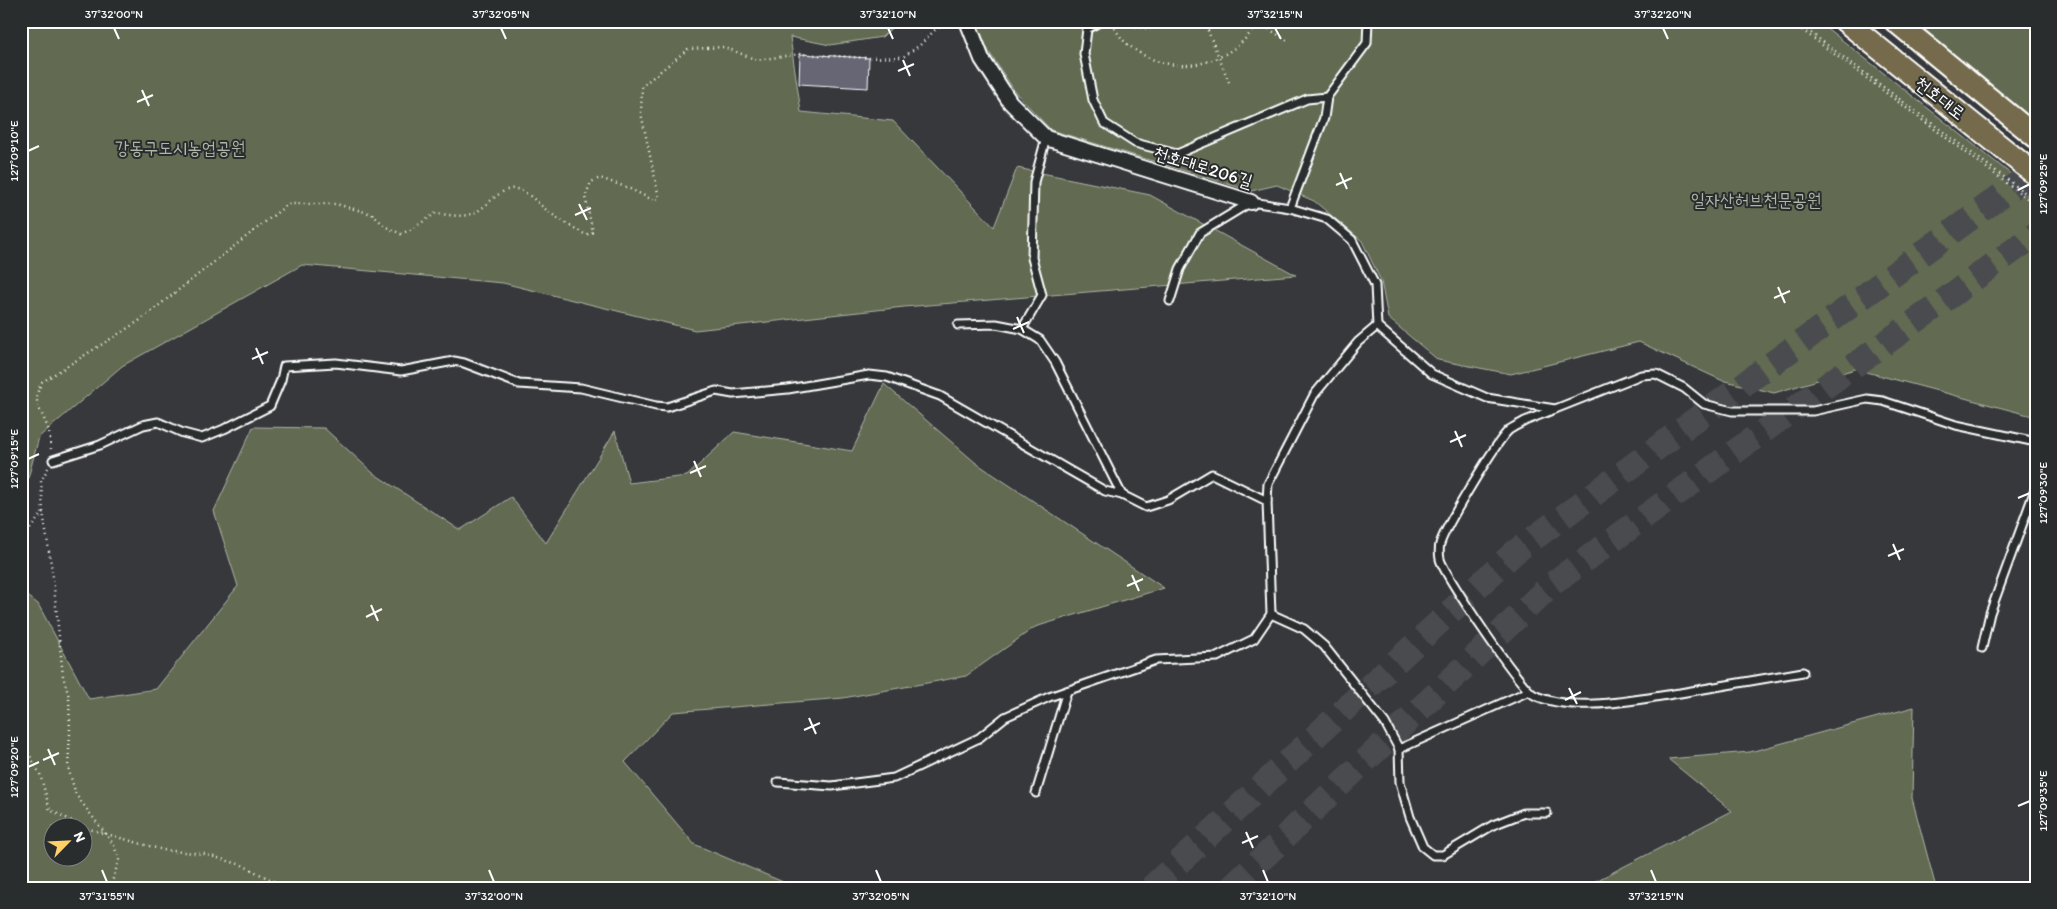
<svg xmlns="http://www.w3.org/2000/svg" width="2057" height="909" font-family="Itim,'Poor Story',sans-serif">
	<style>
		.green { fill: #626b51; stroke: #b0b5a8; fill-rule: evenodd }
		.building { fill: #666675; stroke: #fff }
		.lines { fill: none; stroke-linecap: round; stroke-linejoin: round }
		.highway-tunnel { stroke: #4a4c50; stroke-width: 25; stroke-dasharray: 25 12; stroke-linecap: butt }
		.lane-casing { stroke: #fff; stroke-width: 11 }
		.street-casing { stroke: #fff; stroke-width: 18 }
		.primary-casing { stroke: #fff; stroke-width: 25 }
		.path { stroke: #fff; stroke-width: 2.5; stroke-dasharray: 1 4; stroke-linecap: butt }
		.lane { stroke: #2a2d2e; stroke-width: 7 }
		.street { stroke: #2a2d2e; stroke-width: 14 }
		.primary { stroke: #756b4b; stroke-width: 21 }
		.ticks { fill: none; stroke: #fff; stroke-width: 2 }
		.labels { text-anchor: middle; stroke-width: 4; stroke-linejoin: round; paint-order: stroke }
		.street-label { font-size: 18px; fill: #fff; stroke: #2a2d2e }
		.park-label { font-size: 18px; fill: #b0b5a8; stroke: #2a2d2e }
		.neatline { fill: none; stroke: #fff; stroke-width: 2 }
		.ticks-label { font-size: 12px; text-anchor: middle; fill: #fff }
	</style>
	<rect width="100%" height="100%" fill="#36383c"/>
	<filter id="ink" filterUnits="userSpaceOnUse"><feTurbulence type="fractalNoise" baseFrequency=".02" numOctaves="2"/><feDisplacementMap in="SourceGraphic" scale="10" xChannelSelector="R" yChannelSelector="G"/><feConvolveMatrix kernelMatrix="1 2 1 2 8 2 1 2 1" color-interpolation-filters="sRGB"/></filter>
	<g filter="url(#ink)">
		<g class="green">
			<path d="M21,21H899L882,37L830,45L790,37L801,112L893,121L994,227L1017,168L1150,195L1296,275L904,307L695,330L503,283L302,265L122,366L39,437L25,490L21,495Z"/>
			<path d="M976,21H1818L2036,194V417L1855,369L1774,393L1721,380L1639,342L1511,374L1438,360L1388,318L1381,281L1362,241L1314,201L1277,185L1251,191L1051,130L1016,93L989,52Z"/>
			<path d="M1903,21H2036V135Z"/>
			<path d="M884,384L976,463L1164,588L1035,627L966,676L843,698L673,712L625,762L694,844L797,888H21V591L38,604L89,699L156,689L238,586L214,511L253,427L324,428L373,473L460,530L511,497L546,543L615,431L629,483L687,476L734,432L852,451ZM52,826H82V856H52Z"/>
			<path d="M1914,707L1912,798L1936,888H1519L1586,886L1732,811L1668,759L1750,752Z"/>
		</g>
		<path class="building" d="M800,54L869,58L868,88L799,84Z"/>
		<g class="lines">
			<g class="highway-tunnel">
				<path d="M1151,888L1515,552L2036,170"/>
				<path d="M1231,888L1552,584L2036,234"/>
			</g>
			<defs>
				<g id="lane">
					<path d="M1101,21L1087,29L1084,54L1093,100L1104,123L1135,143L1177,154L1307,99L1327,97"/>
					<path d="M1290,208L1327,219L1352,240L1375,285L1377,326L1432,374L1487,398L1555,409"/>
					<path d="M1170,301L1180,269L1200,233L1251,202L1290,208L1324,118L1327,97L1367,43L1368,21"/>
					<path d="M958,325L996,324L1022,329L1040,340L1055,362L1122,495L1146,507L1168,500L1212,474L1267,501"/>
					<path d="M1022,329L1042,295L1032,258L1034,182L1046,138"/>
					<path d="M53,460L100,445L143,425L158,422L183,433L202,438L224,429L270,406L281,380L284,366L336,363L401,371L454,361L464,363L519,384L581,388L656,406L667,407L716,391L733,394L788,389L869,375L887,377L940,396L1105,491L1122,495"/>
					<path d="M1271,614L1304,629L1324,646L1385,723L1399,749L1400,782L1410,817L1423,847L1433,855H1443L1493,825L1524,813H1547"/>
					<path d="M1982,648L1990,613L2036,487"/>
					<path d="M1803,672C1762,679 1721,686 1680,693C1638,699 1574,714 1534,695C1521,689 1443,573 1440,559C1439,555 1439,547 1440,544C1445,527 1496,442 1509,430C1513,427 1520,424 1525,421L1641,375L1656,374L1684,388L1704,404L1732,411H1813L1867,399L1883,401L1956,425L2036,442"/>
					<path d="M1399,749L1529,691"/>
					<path d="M778,782L832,786L894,778L979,738L1005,717L1049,697L1156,660L1217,657L1254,639L1271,614L1267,501L1268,484L1314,395L1358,342L1377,326"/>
					<path d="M1036,793L1067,691"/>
				</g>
				<path id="street" d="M967,21L982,59L1010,102L1046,138L1251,202"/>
				<g id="primary">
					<path d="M1845,21L2036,175"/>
					<path d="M1895,21L2036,137"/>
				</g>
			</defs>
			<use href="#lane" class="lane-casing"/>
			<use href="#street" class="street-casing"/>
			<use href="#primary" class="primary-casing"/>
			<g class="path">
				<path d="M1116,21C1138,30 1161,31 1182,21"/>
				<path d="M1154,21L1160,28"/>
				<path d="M1204,21L1229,82"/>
				<path d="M1256,21L1288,41"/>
				<path d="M1790,21L2036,205"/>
				<path d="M1795,21L2036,201"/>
				<path d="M1112,24C1115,29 1119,35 1123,40C1165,81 1229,70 1259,21"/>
				<path d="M51,449C50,442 50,433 47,426C40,407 31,402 42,382L139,321L288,204H336L372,214L386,227L401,234L412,229L436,213C448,215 462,218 474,213C488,207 502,183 520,190C530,194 541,206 550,213C562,221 574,228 586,235L593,232L585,197L591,182L600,178L626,187L655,201L659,198L641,113L642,86L688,49L724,47L757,60L800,54L869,58L903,57L920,45L935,30L951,21"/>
				<path d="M48,468L41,481L43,512L53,577L63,676L69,697L70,733L68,767L76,795L114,845L119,860L110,888"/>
				<path d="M21,541L43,512"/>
				<path d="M21,739L40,774L50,810L82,826"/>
				<path d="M82,827L163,850L204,854L242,865L287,888"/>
			</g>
			<use href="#lane" class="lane"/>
			<use href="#street" class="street"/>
			<use href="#primary" class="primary"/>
		</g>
	</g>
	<path class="ticks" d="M114,28L119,39M501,28L506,39M888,28L893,39M1275,28L1281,39M1663,28L1668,39M903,60L910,76M898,71L914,64M142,90L149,106M137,102L153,95M28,151L39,146M1340,173L1347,189M1336,185L1352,178M2018,190L2030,184M579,204L587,220M575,215L591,208M1778,287L1785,303M1774,298L1790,291M1017,317L1024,333M1013,329L1029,322M256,348L263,364M252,359L268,352M1455,431L1462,447M1450,442L1466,435M28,459L39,454M694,461L701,477M690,473L706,466M2018,498L2030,493M1893,544L1900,560M1888,556L1904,549M1132,575L1139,591M1127,586L1143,579M371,605L378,621M366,617L382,609M1569,688L1577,704M1565,700L1581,692M809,718L816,734M804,730L820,723M48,749L55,765M43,760L59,753M28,767L39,762M2018,806L2030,801M1246,832L1253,848M1242,843L1258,836M102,870L107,882M489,870L494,882M876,870L881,882M1263,870L1268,882M1651,870L1656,882"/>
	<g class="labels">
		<g class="street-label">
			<text transform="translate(1940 98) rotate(38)" y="6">천호대로</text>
			<text transform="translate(1203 167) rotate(17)" y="6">천호대로206길</text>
		</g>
		<g class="park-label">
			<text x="180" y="154">강동구도시농업공원</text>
			<text x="1756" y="206">일자산허브천문공원</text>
		</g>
	</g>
	<rect width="2057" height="909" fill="none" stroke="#2a2d2e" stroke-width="55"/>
	<g transform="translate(68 842) rotate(66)"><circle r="24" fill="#2a2d2e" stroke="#7f8182"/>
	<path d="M0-4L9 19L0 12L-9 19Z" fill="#ffd166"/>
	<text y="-8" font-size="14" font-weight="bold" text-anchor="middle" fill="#ffffff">N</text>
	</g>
	<rect x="28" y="28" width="2002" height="854" class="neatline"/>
	<g class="ticks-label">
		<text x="114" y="18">37°32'00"N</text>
		<text x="501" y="18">37°32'05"N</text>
		<text x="888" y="18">37°32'10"N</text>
		<text x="1275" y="18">37°32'15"N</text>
		<text x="1663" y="18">37°32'20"N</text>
		<text transform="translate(14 151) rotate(-90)" y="4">127°09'10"E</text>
		<text transform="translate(2043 184) rotate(-90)" y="4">127°09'25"E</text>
		<text transform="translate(14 459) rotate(-90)" y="4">127°09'15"E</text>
		<text transform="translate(2043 493) rotate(-90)" y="4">127°09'30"E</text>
		<text transform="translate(14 767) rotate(-90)" y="4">127°09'20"E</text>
		<text transform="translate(2043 801) rotate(-90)" y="4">127°09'35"E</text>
		<text x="107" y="900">37°31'55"N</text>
		<text x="494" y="900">37°32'00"N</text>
		<text x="881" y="900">37°32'05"N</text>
		<text x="1268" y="900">37°32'10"N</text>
		<text x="1656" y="900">37°32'15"N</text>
	</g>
</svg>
